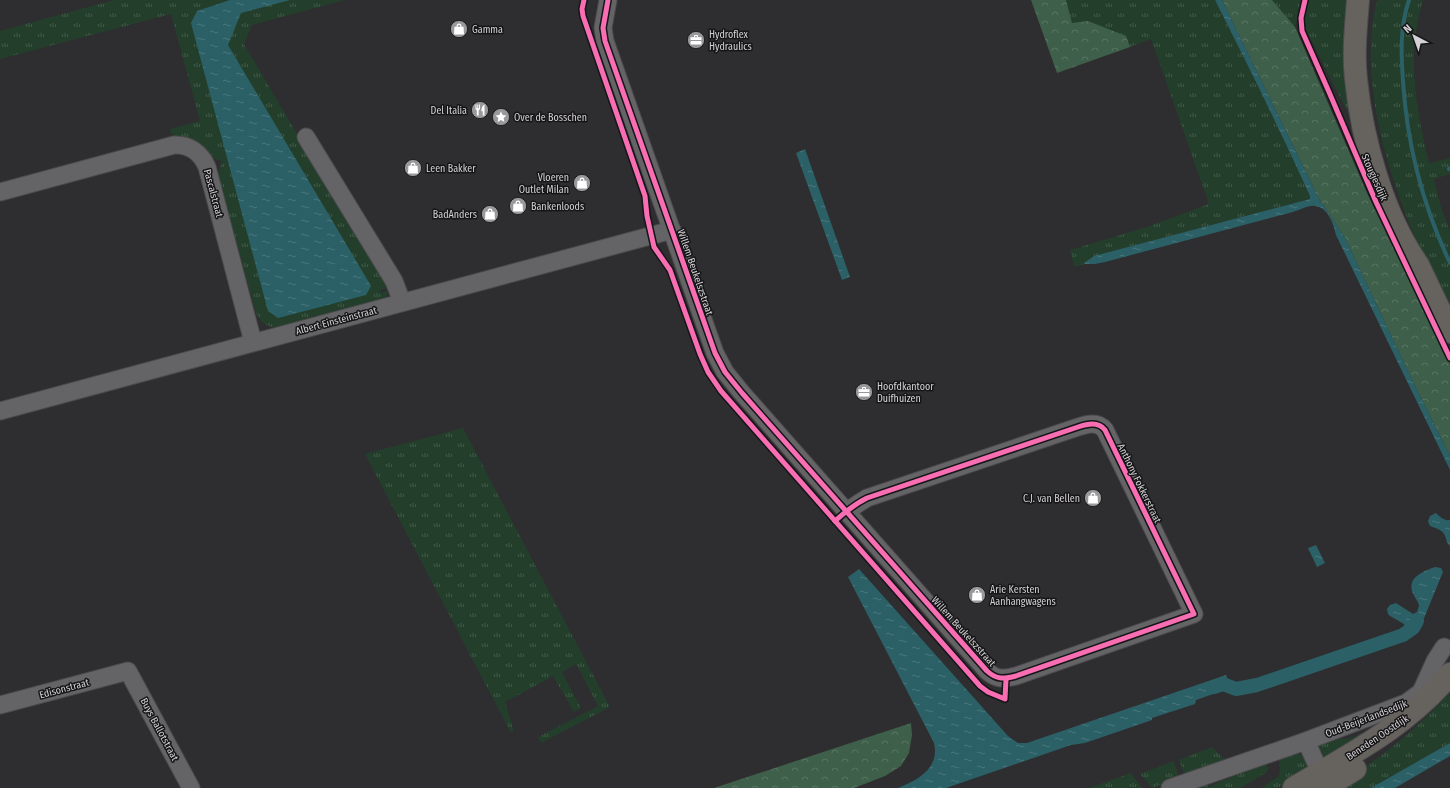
<svg xmlns="http://www.w3.org/2000/svg" width="1450" height="788" font-family="'Fira Sans Condensed',sans-serif">
	<style>
		.grass { fill: url(#grass-tufts) }
		.forest { fill: url(#forest-crowns) }
		.water { fill: url(#water-ripples) }
		.lines { fill: none; stroke-linecap: round; stroke-linejoin: round }
		.stream { stroke: #2b6067; stroke-width: 4 }
		.canal { stroke: #2b6067; stroke-width: 14 }
		.minor-casing { stroke: #4c4a4d; stroke-width: 19 }
		.major-casing { stroke: #4c4a4d; stroke-width: 24 }
		.minor { stroke: #646365; stroke-width: 17 }
		.major { stroke: #66635f; stroke-width: 22 }
		.cycleway-casing { stroke: #161517; stroke-width: 8 }
		.cycleway { stroke: #f96db3; stroke-width: 5 }
		.labels { text-anchor: middle; stroke-width: 3; stroke-linejoin: round; paint-order: stroke }
		.poi-label { font-size: 10px; fill: #d3d1d4; stroke: #161517; text-anchor: start }
		.street-label { font-size: 10px; fill: #d3d1d4; stroke: #161517 }
	</style>
	<defs>
		<pattern id="grass-tufts" width="24" height="20" patternUnits="userSpaceOnUse"><rect width="24" height="20" fill="#233f2c"/><path d="M3 7l-1-3M5 7V3M7 7l1-3M15 17l-1-3M17 17v-4M19 17l1-3" fill="none" stroke="#425a4a"/></pattern>
		<pattern id="forest-crowns" width="20" height="18" patternUnits="userSpaceOnUse"><rect width="20" height="18" fill="#3e5f49"/><path d="M2 6a3 3 0 1 1 6 0M12 15a3 3 0 1 1 6 0" fill="none" stroke="#597562"/></pattern>
		<pattern id="water-ripples" width="26" height="14" patternUnits="userSpaceOnUse"><rect width="26" height="14" fill="#2b6067"/><path d="M2 4q2-2 4 0t4 0M15 11q2-2 4 0t4 0" fill="none" stroke="#49767c"/></pattern>
	</defs>
	<rect width="100%" height="100%" fill="#2e2d2f"/>
	<g class="grass">
		<path d="M114,0H345L252,25L244,44L388,288L380,290L381,293L388,291L386,299L323,317L314,315L312,321C291,325 264,338 255,310L218,174L222,161L213,158L207,149L195,141L176,137L171,133L170,129L200,121L171,14L0,59V31Z"/>
		<path d="M1066,0H1215C1248,65 1280,130 1310,196V199L1094,256L1084,263L1085,264L1074,267L1070,250L1147,227L1209,204L1151,39L1130,47L1125,36L1072,23Z"/>
		<path d="M1272,0H1302L1295,27Z"/>
		<path d="M1309,0H1348L1357,137L1347,111L1305,28V18Z"/>
		<path d="M1377,0H1423C1406,56 1416,108 1429,163L1450,158V174L1434,179L1440,204L1450,232V315C1407,225 1352,102 1377,0Z"/>
		<path d="M463,428L610,707L541,743L538,737L598,706L576,664L562,672L581,708L574,712L553,676L505,702L514,731L511,733L365,454Z"/>
		<path d="M1450,692V743L1371,788H1333C1379,760 1414,732 1450,692Z"/>
		<path d="M1392,715L1394,717L1400,718L1373,736L1338,757L1326,758L1319,751L1318,747C1326,734 1340,741 1350,738C1363,734 1374,727 1386,723L1389,717Z"/>
		<path d="M1212,747L1224,759L1222,764L1187,776L1184,774L1179,760Z"/>
		<path d="M1295,752C1304,754 1307,760 1307,769C1293,786 1283,788 1261,788L1279,776L1280,768L1279,758Z"/>
		<path d="M1174,761L1178,774V778L1152,788L1140,774Z"/>
		<path d="M1265,762L1268,768L1267,772L1240,788H1190L1205,783L1209,787L1218,783L1221,780H1226L1241,773V770Z"/>
		<path d="M1131,773L1142,788H1089Z"/>
	</g>
	<g class="forest">
		<path d="M1031,0H1066L1072,23L1088,21L1126,36L1130,47L1057,73Z"/>
		<path d="M1222,0H1272L1295,27L1367,193L1450,364V456L1416,388L1344,236C1335,224 1328,211 1319,199Z"/>
		<path d="M911,723L912,735L909,753L901,766L885,776L854,788H714Z"/>
	</g>
	<g class="water">
		<path d="M230,0H290L241,13L228,45L371,286L366,295L278,318L268,311L191,23L197,11Z"/>
		<path d="M1215,0H1222L1319,199C1328,211 1335,224 1344,236L1416,388L1450,456V470L1336,235C1334,225 1328,207 1315,206C1308,205 1300,210 1293,212L1105,262L1095,264H1085L1084,263L1094,256L1310,199V196C1280,130 1248,65 1215,0Z"/>
		<path d="M805,149L850,277L842,280L796,153Z"/>
		<path d="M1436,513C1440,517 1444,521 1450,520V546C1446,543 1447,539 1444,534C1441,529 1435,528 1430,526L1428,521L1430,516Z"/>
		<path d="M1316,545L1325,563L1317,567L1308,548Z"/>
		<path d="M1435,567L1441,568L1443,572L1420,628L1416,633L1406,636L1404,624L1390,616L1388,614L1387,609L1390,605L1396,603L1413,614L1417,612L1419,606C1418,600 1413,596 1412,591C1408,576 1425,571 1435,567Z"/>
		<path d="M859,569L1008,736L1018,743H1027L1226,675L1231,688L1196,700L1195,704L1152,718V720L1085,743L1071,745L946,788H898C918,780 940,768 934,743L848,577Z"/>
		<path d="M1450,743V756L1395,788H1371Z"/>
	</g>
	<g class="lines">
		<g class="stream">
			<path d="M1409,0C1400,26 1401,54 1403,81C1407,145 1423,206 1450,263"/>
			<path d="M1449,169L1450,168"/>
		</g>
		<path class="canal" d="M1214,687L1223,684L1236,689L1257,685L1403,635L1413,628L1417,621"/>
		<defs>
			<g id="minor">
				<path d="M608,0L603,28L605,41L715,353L725,372L742,393L987,671C997,680 1004,679 1016,676L1194,614L1105,430C1098,421 1087,424 1078,427L867,498L859,503L846,512"/>
				<path d="M306,137L394,281L402,302"/>
				<path d="M0,192L174,145C189,144 201,153 207,167L253,342"/>
				<path d="M0,411L672,230"/>
				<path d="M0,705L128,671L191,788"/>
				<path d="M1306,741L1320,772L1326,782"/>
				<path d="M1170,788L1306,741L1406,703L1421,692L1435,661L1444,647"/>
			</g>
			<g id="major">
				<path d="M1358,0C1356,26 1353,53 1356,79C1362,140 1383,215 1418,265L1450,332"/>
				<path d="M1294,788C1351,754 1407,726 1450,674"/>
				<path d="M1324,788L1355,769"/>
			</g>
		</defs>
		<use href="#minor" class="minor-casing"/>
		<use href="#major" class="major-casing"/>
		<use href="#minor" class="minor"/>
		<use href="#major" class="major"/>
		<defs>
			<g id="cycleway">
				<path d="M584,0L582,9L583,16L645,196L647,216L654,247L670,270L700,354L708,372L721,391L980,686L988,692L1005,699L1006,679"/>
				<path d="M608,0L603,28L605,41L715,353L725,372L742,393L987,671C997,680 1004,679 1016,676L1194,614L1105,430C1098,421 1087,424 1078,427L867,498C855,504 845,512 835,521"/>
				<path d="M1305,0L1301,18L1302,31L1329,92L1376,202L1450,358"/>
			</g>
		</defs>
		<use href="#cycleway" class="cycleway-casing"/>
		<use href="#cycleway" class="cycleway"/>
	</g>
	<defs>
		<symbol id="shop-disc" viewBox="-11 -11 22 22"><circle r="9.5" fill="#99989a" stroke="#161517"/><path d="M-5-2.5h2.3a2.7 3.5 0 0 1 5.4 0H5L5.5 6h-11ZM-1.5-2.5h3a1.5 2.3 0 0 0-3 0Z" fill="#fff"/></symbol>
		<symbol id="office-disc" viewBox="-11 -11 22 22"><circle r="9.5" fill="#99989a" stroke="#161517"/><path d="M-6-3h4V-5.5h4V-3h4V5H-6ZM-1-4.5V-3h2v-1.5ZM-6 0V1H6V0Z" fill="#fff"/></symbol>
		<symbol id="restaurant-disc" viewBox="-11 -11 22 22"><circle r="9.5" fill="#99989a" stroke="#161517"/><path d="M-5-6h1v4h1v-4h1v4h1v-4h1v5L-1.5 .5V6h-2V.5L-5-1ZM5-6V6H3V1.5H1.5Q1.5-4 5-6Z" fill="#fff"/></symbol>
		<symbol id="sight-disc" viewBox="-11 -11 22 22"><circle r="9.5" fill="#99989a" stroke="#161517"/><path d="M0-6L1.8-2.2L6-1.7L2.9 1.2L3.7 5.4L0 3.3L-3.7 5.4L-2.9 1.2L-6-1.7L-1.8-2.2Z" fill="#fff"/></symbol>
	</defs>
	<g fill-rule="evenodd">
		<use href="#shop-disc" x="449" y="19" width="20" height="20"/>
		<use href="#office-disc" x="686" y="30" width="20" height="20"/>
		<use href="#restaurant-disc" x="470" y="100" width="20" height="20"/>
		<use href="#sight-disc" x="491" y="107" width="20" height="20"/>
		<use href="#shop-disc" x="403" y="158" width="20" height="20"/>
		<use href="#shop-disc" x="572" y="173" width="20" height="20"/>
		<use href="#shop-disc" x="508" y="196" width="20" height="20"/>
		<use href="#shop-disc" x="480" y="204" width="20" height="20"/>
		<use href="#office-disc" x="854" y="382" width="20" height="20"/>
		<use href="#shop-disc" x="1083" y="488" width="20" height="20"/>
		<use href="#shop-disc" x="967" y="585" width="20" height="20"/>
	</g>
	<g class="labels">
		<g class="poi-label">
			<text x="472" y="33">Gamma</text>
			<text x="709" y="38">Hydroflex<tspan x="709" dy="12">Hydraulics</tspan></text>
			<text x="467" y="114" text-anchor="end">Del Italia</text>
			<text x="514" y="121">Over de Bosschen</text>
			<text x="426" y="172">Leen Bakker</text>
			<text x="569" y="181" text-anchor="end">Vloeren<tspan x="569" dy="12">Outlet Milan</tspan></text>
			<text x="531" y="210">Bankenloods</text>
			<text x="477" y="218" text-anchor="end">BadAnders</text>
			<text x="877" y="390">Hoofdkantoor<tspan x="877" dy="12">Duifhuizen</tspan></text>
			<text x="1080" y="502" text-anchor="end">C.J. van Bellen</text>
			<text x="990" y="593">Arie Kersten<tspan x="990" dy="12">Aanhangwagens</tspan></text>
		</g>
		<g class="street-label">
			<text transform="translate(1375 177) rotate(66)" y="4">Stougjesdijk</text>
			<text transform="translate(214 193) rotate(75)" y="4">Pascalstraat</text>
			<text transform="translate(696 272) rotate(71)" y="4">Willem Beukelszstraat</text>
			<text transform="translate(336 320) rotate(-15)" y="4">Albert Einsteinstraat</text>
			<text transform="translate(1140 483) rotate(64)" y="4">Anthony Fokkerstraat</text>
			<text transform="translate(964 631) rotate(48)" y="4">Willem Beukelszstraat</text>
			<text transform="translate(64 688) rotate(-15)" y="4">Edisonstraat</text>
			<text transform="translate(1366 718) rotate(-21)" y="4">Oud-Beijerlandsedijk</text>
			<text transform="translate(160 729) rotate(62)" y="4">Buys Ballotstraat</text>
			<text transform="translate(1377 737) rotate(-34)" y="4">Beneden Oostdijk</text>
		</g>
	</g>
	<g transform="translate(1414 36) rotate(319)" stroke="#161517" stroke-width="3" paint-order="stroke">
	<path d="M0-3L7 15L0 10L-7 15Z" fill="#d3d1d4"/>
	<text y="-6" font-size="11" font-weight="bold" text-anchor="middle" fill="#d3d1d4">N</text>
	</g>
</svg>
